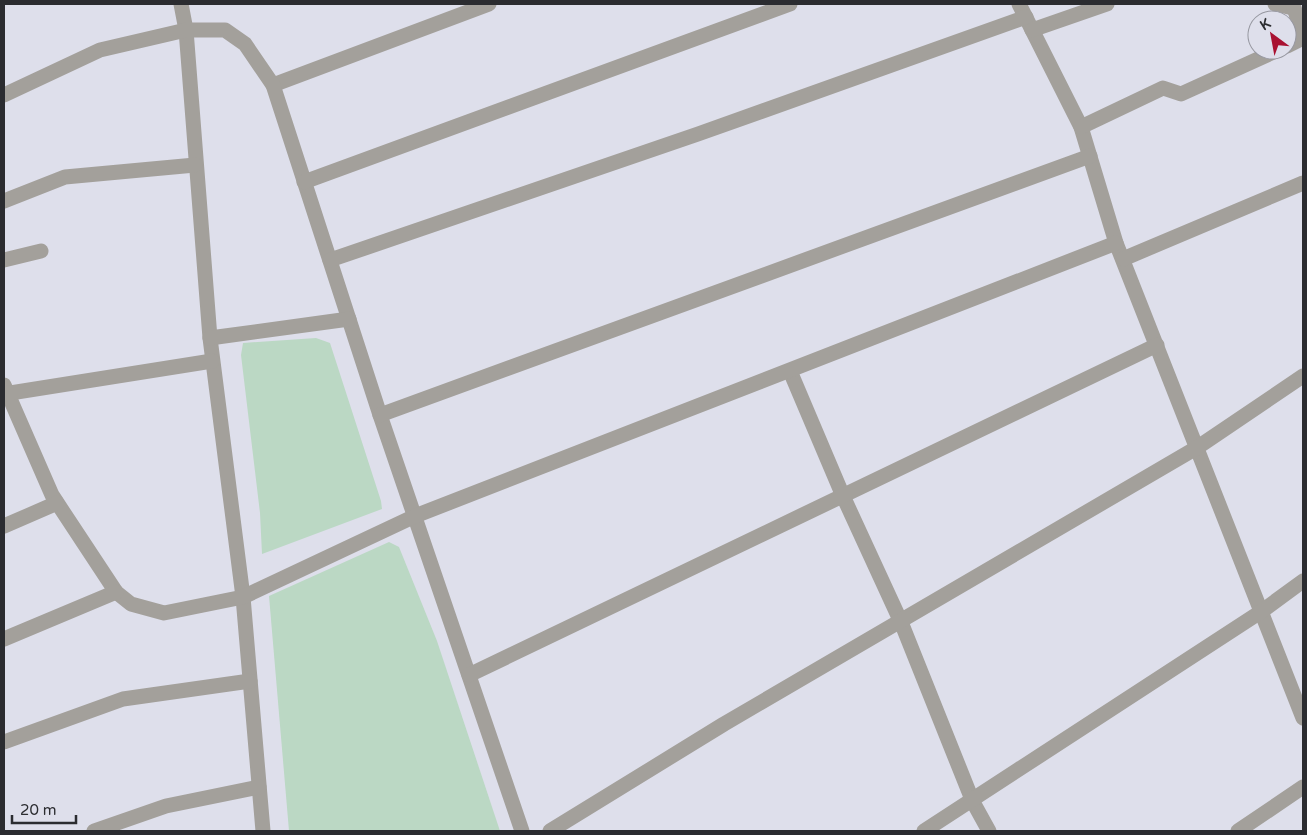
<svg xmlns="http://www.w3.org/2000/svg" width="1307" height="835" font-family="'Varela Round',sans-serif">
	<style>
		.green { fill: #bbd8c4 }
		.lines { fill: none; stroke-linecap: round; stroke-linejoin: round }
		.minor { stroke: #a3a09b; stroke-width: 15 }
	</style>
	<rect width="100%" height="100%" fill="#dedfeb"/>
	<g class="green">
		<path d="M316,338L330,343L381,501L382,509L262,554L260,513L241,355L243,343Z"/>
		<path d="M389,542L399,547L437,641L500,831H289L269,596Z"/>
	</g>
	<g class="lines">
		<g class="minor">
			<path d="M181,4L186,30L210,338L243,597L263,831"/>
			<path d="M1019,4L1081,127L1116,243L1303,718"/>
			<path d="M1275,4L1293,8"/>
			<path d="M1293,4L1303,38"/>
			<path d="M1032,30L1107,4"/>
			<path d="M1287,46L1303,38"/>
			<path d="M273,85L489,4"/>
			<path d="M4,95L100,50L186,30H225L245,44L273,85L380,415L522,831"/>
			<path d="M1081,127L1163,88L1181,94L1278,50"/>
			<path d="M304,182L790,4"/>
			<path d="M4,201L65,177L195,165"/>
			<path d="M1123,259L1303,183"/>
			<path d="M4,260L41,251"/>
			<path d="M330,260L698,134L1026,17"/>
			<path d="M210,338L349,319"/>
			<path d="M790,371L843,496L901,622L973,802L989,831"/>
			<path d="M4,385L52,495L116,592L131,604L164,613L243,597L415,516L1116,243"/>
			<path d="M4,394L212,361"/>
			<path d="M380,415L1090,156"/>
			<path d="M4,526L57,503"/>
			<path d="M4,639L116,592"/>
			<path d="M469,675L1157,345"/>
			<path d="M4,742L123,699L250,681"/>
			<path d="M94,831L166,806L259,787"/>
			<path d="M550,831L724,724L1198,447L1303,376"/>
			<path d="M924,831L1262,611L1303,581"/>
			<path d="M1238,831L1303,787"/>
		</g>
	</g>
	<rect width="1307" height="835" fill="none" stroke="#2b2c30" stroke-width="10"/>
	<g transform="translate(1272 35) rotate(328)"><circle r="24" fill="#dedfeb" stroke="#9697a0"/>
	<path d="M0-4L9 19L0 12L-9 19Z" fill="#a91232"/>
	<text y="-8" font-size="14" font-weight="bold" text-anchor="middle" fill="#2b2c30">K</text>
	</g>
	<path d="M12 815v8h64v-8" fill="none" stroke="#2b2c30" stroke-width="2.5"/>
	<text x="20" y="815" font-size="15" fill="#2b2c30" stroke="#dedfeb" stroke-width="4" paint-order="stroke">20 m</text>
</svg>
